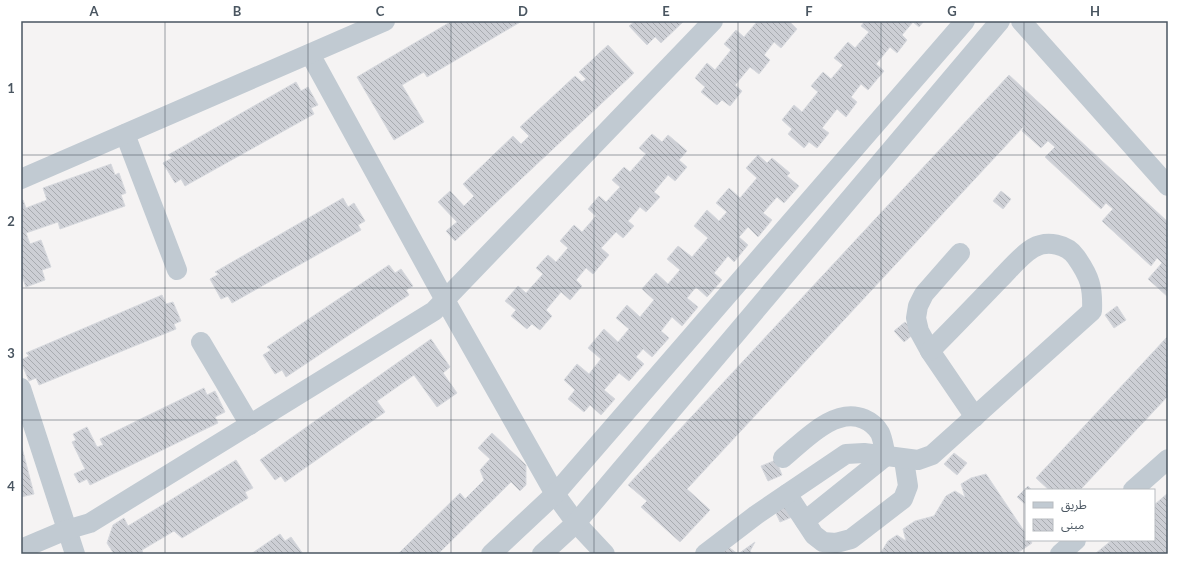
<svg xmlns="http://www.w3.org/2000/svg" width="1189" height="575" font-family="Lato,'Noto Sans Arabic',sans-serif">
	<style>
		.building { fill: url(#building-back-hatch); stroke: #d7d9de }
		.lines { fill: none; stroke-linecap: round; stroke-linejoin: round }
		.minor { stroke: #c1cad2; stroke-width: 20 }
		.grid { fill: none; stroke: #4a5661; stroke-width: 1; stroke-opacity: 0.55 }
		.neatline { fill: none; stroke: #4a5661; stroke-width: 1.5 }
		.grid-label { font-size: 13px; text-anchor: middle; font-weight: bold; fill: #4a5661 }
	</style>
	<defs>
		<pattern id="building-back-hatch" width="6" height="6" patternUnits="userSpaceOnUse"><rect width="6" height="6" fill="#cdcfd5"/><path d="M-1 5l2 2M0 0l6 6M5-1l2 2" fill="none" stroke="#a8abb0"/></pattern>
	</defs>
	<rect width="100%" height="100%" fill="#f5f3f3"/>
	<g class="building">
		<path d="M452,21H522L427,77L424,72L402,85L424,122L394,140L357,77Z"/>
		<path d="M632,21H684L661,43L655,37L647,45L629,26L634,22Z"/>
		<path d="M753,21H789L797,29L781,48L774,42L764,55L770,60L759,74L750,67L735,85L742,91L730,106L722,100L717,105L701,92L705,87L695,78L707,63L715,70L731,50L724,44L736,30L744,37L756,23Z"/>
		<path d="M865,21H924L919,27L913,22L902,35L907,40L897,53L890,47L876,64L884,71L868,90L861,84L851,97L857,102L846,117L837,109L822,128L829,133L817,148L809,142L804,148L788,134L792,129L782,120L794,105L802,112L818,92L811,86L823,72L831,79L843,65L834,58L848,42L855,48L869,32L861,26Z"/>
		<path d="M608,45L634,73L455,241L446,231L457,222L438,202L450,191L464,206L474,196L463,184L513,136L521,144L529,136L520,127L575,76L582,82L586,79L579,72Z"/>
		<path d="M1009,75L1168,222V297L1148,279L1162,263L1157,258L1151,266L1102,221L1113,209L1106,203L1101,209L1045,157L1055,147L1048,141L1041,148L1022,131L1025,125L687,489L710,510L680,542L641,507L647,501L628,485Z"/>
		<path d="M296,82L301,91L308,87L318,105L311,108L314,114L185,186L181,179L175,183L163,163L172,158L168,155Z"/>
		<path d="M652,134L662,142L668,135L687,151L679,160L687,167L675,181L668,175L654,192L660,197L646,212L640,207L628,221L634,226L623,238L616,232L601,248L609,255L593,274L586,268L576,280L582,286L570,300L561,292L546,310L552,316L540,330L532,324L527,329L511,316L516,310L505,301L518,286L526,293L543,274L536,268L548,255L556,262L568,248L560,241L574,225L582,232L596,216L588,209L599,196L606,202L620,187L612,180L624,167L630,172L646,154L639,148Z"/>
		<path d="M758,155L767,163L772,158L790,173L787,176L799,186L784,203L777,197L763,213L772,220L758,237L748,227L739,237L748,245L734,262L728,256L714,273L722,280L707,297L696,287L687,298L698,307L682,326L672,317L661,331L669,338L652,357L643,349L636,357L644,364L629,381L619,373L604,390L615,399L601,415L590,405L584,412L568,399L575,390L564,380L577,364L589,374L601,359L588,348L604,329L618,342L629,329L616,318L627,305L640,317L654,300L642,289L656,273L668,284L680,270L667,259L678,246L692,257L708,238L694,226L707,210L719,221L727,212L716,203L729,188L740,198L757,178L746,168Z"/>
		<path d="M111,164L115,175L119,173L126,193L121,195L125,206L60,229L58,222L26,233L30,244L41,240L51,267L42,270L45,280L26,287L23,279H21V200H23L26,208L47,200L43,188Z"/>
		<path d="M1001,191L1011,199L1003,209L993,201Z"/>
		<path d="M343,198L348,207L354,203L365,221L358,225L361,230L232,303L228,296L221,299L210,279L219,274L215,272Z"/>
		<path d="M389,265L395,273L401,269L413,286L406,290L409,295L286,377L282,370L275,374L263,355L271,350L267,347Z"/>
		<path d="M162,295L166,304L173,302L181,321L174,324L176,329L39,385L36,378L29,381L21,362V360L29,356L26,353Z"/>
		<path d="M1117,306L1126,320L1114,328L1105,315Z"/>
		<path d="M905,322L915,333L904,342L894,331Z"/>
		<path d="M1168,336V396L1080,490H1049L1036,478Z"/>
		<path d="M431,339L450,367L443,373L457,393L437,407L414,375L377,401L385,412L285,482L281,476L275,480L260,460Z"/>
		<path d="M204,388L207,395L215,391L225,412L215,417L218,423L90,485L87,479L79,483L74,474L85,469L72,442L76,440L73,434L87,427L97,447L103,445L100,439Z"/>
		<path d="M492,433L526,465V485L520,491L511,482L438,554H398L460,493L465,499L484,480L480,470L490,459L478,448Z"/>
		<path d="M21,444L34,494L21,497Z"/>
		<path d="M954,453L967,463L957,475L944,464Z"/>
		<path d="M236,460L253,488L245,492L248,498L182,538L174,531L142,550L143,554H114L107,543L113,525L124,518L128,526Z"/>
		<path d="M776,460L782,475L768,481L761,466Z"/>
		<path d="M986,474L1026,534V540H1030L1032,543L1016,554H880L888,541L897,535L906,541L903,529L915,521L934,516L946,496L955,491L965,497L961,484L971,478Z"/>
		<path d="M1028,486L1032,490H1026V505L1017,497Z"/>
		<path d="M1168,493V554H1095L1112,540H1154V505Z"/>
		<path d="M787,504L792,517L780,522L774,509Z"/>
		<path d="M280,534L285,541L291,537L303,554H251Z"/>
		<path d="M755,542L750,551L752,554H715L727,546L738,554Z"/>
	</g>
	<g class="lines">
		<g class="minor">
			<path d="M1021,21L1168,186"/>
			<path d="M310,54L445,300L555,494L576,523L605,554"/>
			<path d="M125,134L177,270"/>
			<path d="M21,179L385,21"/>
			<path d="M960,253L924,294L918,306L916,318L919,331L930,351L975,417"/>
			<path d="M201,342L250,425"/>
			<path d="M21,388L75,554"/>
			<path d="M783,458C804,441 835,406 864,419C871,422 876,426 880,433C883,439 884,449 886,456L805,521"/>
			<path d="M1133,490L1168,459"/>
			<path d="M787,494L814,535L823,542L836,543L851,539L903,499L908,486L904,460"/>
			<path d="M21,549L66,530L90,523L434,311L713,21"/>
			<path d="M491,554L555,494L965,21"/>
			<path d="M542,554L576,523L1000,21"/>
			<path d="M705,554L756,515L846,454L864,453L918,460L932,455L1092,311C1093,287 1090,277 1076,257C1067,244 1047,240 1033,248C1021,255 1010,269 1000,279C977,303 954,327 930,351"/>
			<path d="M1060,554L1076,540"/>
		</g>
	</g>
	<path class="grid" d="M165,21V554M308,21V554M451,21V554M594,21V554M738,21V554M881,21V554M1024,21V554M21,155H1168M21,288H1168M21,420H1168"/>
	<rect width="1189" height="575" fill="none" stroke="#ffffff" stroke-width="44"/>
	<rect x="1025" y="489" width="130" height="52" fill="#ffffff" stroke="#b7bbc0"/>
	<rect x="1033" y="502" width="20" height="6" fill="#c1cad2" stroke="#b7bbc0"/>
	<text x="1061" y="509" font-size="12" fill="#4a5661">طريق</text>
	<rect x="1033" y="519" width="20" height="12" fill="url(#building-back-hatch)" stroke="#b7bbc0"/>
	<text x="1061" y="529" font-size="12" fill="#4a5661">مبنى</text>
	<rect x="22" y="22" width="1145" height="531" class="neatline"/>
	<g class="grid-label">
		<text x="94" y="16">A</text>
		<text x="237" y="16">B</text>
		<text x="380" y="16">C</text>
		<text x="523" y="16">D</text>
		<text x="666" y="16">E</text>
		<text x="809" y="16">F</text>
		<text x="952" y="16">G</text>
		<text x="1095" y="16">H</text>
		<text x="11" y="93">1</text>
		<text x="11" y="226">2</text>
		<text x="11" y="358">3</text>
		<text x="11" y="491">4</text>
	</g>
</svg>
